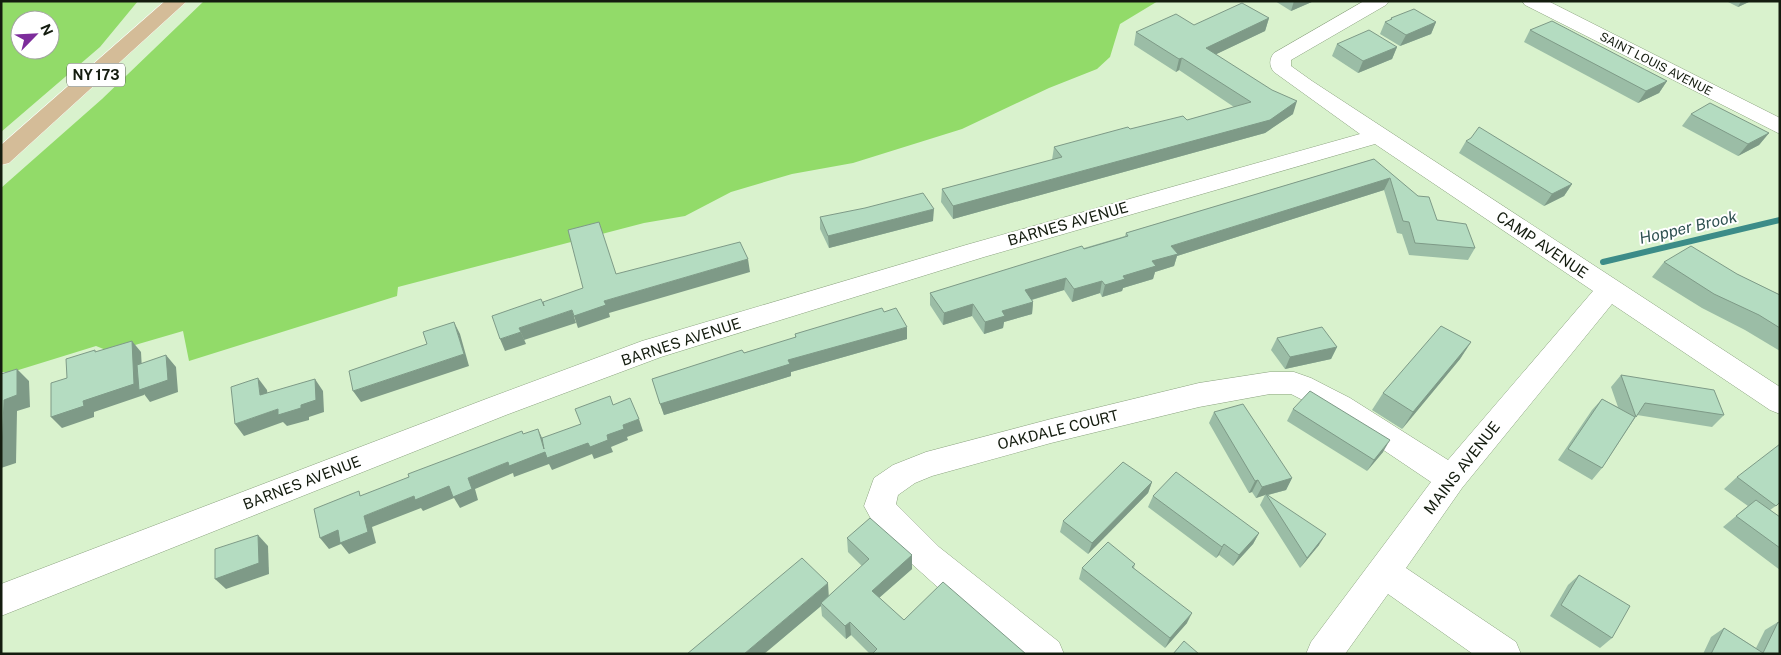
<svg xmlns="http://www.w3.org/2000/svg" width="1781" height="655" font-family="'Public Sans',sans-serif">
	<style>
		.green { fill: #92db69; fill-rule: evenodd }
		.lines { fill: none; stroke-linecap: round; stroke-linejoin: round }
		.stream { stroke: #3c8c88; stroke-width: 6 }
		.minor-casing { stroke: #8ba27f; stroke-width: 1 }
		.major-casing { stroke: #fff; stroke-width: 1 }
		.minor { fill: #fff; fill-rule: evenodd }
		.major { fill: #d4bc98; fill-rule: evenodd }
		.wall { fill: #9bbda6 }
		.shaded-wall { fill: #7e9a87 }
		.building { fill: #b4dcc1; stroke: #7e9a87 }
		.labels { text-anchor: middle; stroke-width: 4; stroke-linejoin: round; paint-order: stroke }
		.far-street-label { font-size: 12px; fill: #141c0f; stroke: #fff }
		.shield { fill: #fff; stroke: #5a6057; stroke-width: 1 }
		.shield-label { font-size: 14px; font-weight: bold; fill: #141c0f }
		.street-label { font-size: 15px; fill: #141c0f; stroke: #fff }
		.water-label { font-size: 16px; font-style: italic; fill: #305252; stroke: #fff }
	</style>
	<rect width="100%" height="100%" fill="#d9f2cd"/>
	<g class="green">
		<path d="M1,1H138L100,47L1,132ZM20,20H50V50H20Z"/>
		<path d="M204,1H1158L1120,24L1110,57L1097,69L1049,88L962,129L853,163L792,174L731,192L685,216L644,223L398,287L397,296L189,361L183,331L111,352L96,346L12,372H1V188L102,99Z"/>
	</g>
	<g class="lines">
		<path class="stream" d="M1603,262L1780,220"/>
		<defs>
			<g id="minor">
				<path d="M1364,1H1389L1386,5L1291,60V66L1312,81L1780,387V414L1770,410L1612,304L1462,488L1406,568L1516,642L1521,654H1473L1388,594L1345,654H1306L1311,642L1431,482L1330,414L1291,394H1270L1199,407L1051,443L932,476L915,483L898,495L896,504L939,547L1059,642L1064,654H1018L943,592L892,546L876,528L864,506L874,478L893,465L926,452L1051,419L1199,383L1270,372H1294L1311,378L1350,398L1448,460L1593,291L1375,144L984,257L661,357L506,415L1,616V584L486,399L642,341L966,245L1360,134L1274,72C1269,66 1269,59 1274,53Z"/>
				<path d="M1522,1H1548L1780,118V134L1525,5Z"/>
			</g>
			<path id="major" d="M165,1H187L9,163L1,165V145Z"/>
		</defs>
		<use href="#minor" class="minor-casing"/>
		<use href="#major" class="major-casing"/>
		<use href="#minor" class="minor"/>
		<use href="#major" class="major"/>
	</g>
	<g class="wall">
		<path d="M1275,1H1314L1291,11Z"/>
		<path d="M1726,1H1751L1738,7Z"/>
		<path d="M1269,18L1265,31L1216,54L1293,114L1265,133L953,219L941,202L942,189L1052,160L1054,147L1187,120L1234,107L1179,70L1176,72L1134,45L1136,32L1194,25Z"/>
		<path d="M1391,18L1436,22L1431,34L1400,46L1380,34L1385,22L1390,20Z"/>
		<path d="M1530,30L1667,81L1659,93L1638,103L1524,42Z"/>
		<path d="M1337,44L1397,47L1392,59L1358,73L1332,56Z"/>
		<path d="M1691,114L1769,133L1759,145L1738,156L1682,126Z"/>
		<path d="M1466,141L1572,184L1564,196L1544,206L1459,153Z"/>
		<path d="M1374,159L1437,220L1475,248L1468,260L1409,255L1402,234L1397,233L1384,190L1177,256L1174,266L1155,272L1153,279L1123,288L1122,291L1102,297L1100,293L1072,302L1064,290L1032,300L1033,302L1032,314L1004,322L1003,328L984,334L972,316L943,325L930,305V293L1125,236L1126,233Z"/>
		<path d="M820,217L933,221L829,248L820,229Z"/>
		<path d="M1664,262L1737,274L1780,295V351L1745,330L1702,308L1652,277Z"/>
		<path d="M884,312L907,339L791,372V376L664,415L652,379L795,338V334Z"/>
		<path d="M1277,338L1337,347L1331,359L1285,369L1271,350Z"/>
		<path d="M1471,342L1460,359L1402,429L1372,410L1383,393Z"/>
		<path d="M1621,375L1724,415L1712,427L1637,415L1602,468L1592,480L1558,460L1592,410L1602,399L1618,407L1611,387Z"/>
		<path d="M1293,409L1383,452L1367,471L1287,421Z"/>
		<path d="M1214,412L1292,478L1286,490L1268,495L1319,545L1300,568L1260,505L1265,495L1256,498L1252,492L1249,493L1209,423Z"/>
		<path d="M1737,477L1780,503L1770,510L1780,517V570L1723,527L1748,506L1724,489Z"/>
		<path d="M1152,482L1148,493L1088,554L1060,532L1063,521Z"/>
		<path d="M1153,496L1259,533L1253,544L1233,566L1219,555L1216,558L1148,507Z"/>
		<path d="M847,538L912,555V569L879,598L904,620L1026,654H870L851,635L846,639L822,616L821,606L764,654L862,566L848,552Z"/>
		<path d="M1135,564L1134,568L1187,623L1165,648L1079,579L1082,568Z"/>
		<path d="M1579,575L1612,638L1600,648L1550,616L1568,585Z"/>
		<path d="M1778,622L1780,654H1703L1711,637L1724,628L1756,648L1765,630Z"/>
	</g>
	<g class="shaded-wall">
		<path d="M1294,1H1314L1291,11Z"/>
		<path d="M1741,1H1751L1738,7Z"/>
		<path d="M1269,18L1265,31L1202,61L1206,48Z"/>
		<path d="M1436,22L1431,34L1400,46L1406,35Z"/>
		<path d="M1397,47L1392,59L1358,73L1363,61Z"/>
		<path d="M1182,58L1179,70L1176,72L1179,59Z"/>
		<path d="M1667,81L1659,93L1638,103L1646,91Z"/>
		<path d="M1297,101L1293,114L1265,133L953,219V206Z"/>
		<path d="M1769,133L1759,145L1738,156L1748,144Z"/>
		<path d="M1390,178L1384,190L1177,256L1174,266L1155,272L1153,279L1123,288L1122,291L1102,297L1105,285L1152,261L1171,246Z"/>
		<path d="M1572,184L1564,196L1544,206L1552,194Z"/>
		<path d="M934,209L933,221L829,248L828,236Z"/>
		<path d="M748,259L750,272L609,313L610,317L578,328L574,316L604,301Z"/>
		<path d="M1066,278L1064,290L1024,302L1025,290Z"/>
		<path d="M1102,281L1100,293L1072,302L1074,289Z"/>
		<path d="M1033,302L1032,314L1004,322L1003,328L984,334L985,322L1002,311Z"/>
		<path d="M973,304L972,316L943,325L944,313Z"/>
		<path d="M572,310L576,323L524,340L519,328Z"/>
		<path d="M454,322L460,334L469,366L361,402L353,391L464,354Z"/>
		<path d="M907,327V339L791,372V376L664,415L660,404L788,360Z"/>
		<path d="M521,332L526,344L505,351L500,339Z"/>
		<path d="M132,341L141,352L143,388L166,355L176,367L178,392L150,402L144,394V395L94,412V417L62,428L51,417L83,401Z"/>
		<path d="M1471,342L1460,359L1402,429L1413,412Z"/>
		<path d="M1337,347L1331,359L1285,369L1290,357Z"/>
		<path d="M17,369L29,381L30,407L17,411L16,463L1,468V452L4,400Z"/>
		<path d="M258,378L267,390L269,407L260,395Z"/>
		<path d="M315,379L323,391L324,412L309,417V420L287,426L283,422L244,436L235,424L278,409L301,405Z"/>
		<path d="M639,419L643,431L627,437L628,440L611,447L613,452L594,459L592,454L552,470L549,464L514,477L513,473L475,489L478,500L460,508L454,498L423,511L421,508L372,527L376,543L349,554L341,544L329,549L320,538L364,516L414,496L468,478L508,462L544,449L538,429L543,440L607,435L623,425Z"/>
		<path d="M1390,440L1383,452L1367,471L1374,460Z"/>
		<path d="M1292,478L1286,490L1267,495L1266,494L1265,495L1256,498L1262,487Z"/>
		<path d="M1258,480L1252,492L1249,493L1255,481Z"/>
		<path d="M1152,482L1148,493L1088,554L1092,543Z"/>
		<path d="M1259,533L1253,544L1233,566L1239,555Z"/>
		<path d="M1326,534L1319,545L1300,568L1307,558Z"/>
		<path d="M258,535L268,546L269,574L226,589L215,579Z"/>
		<path d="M1224,544L1219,555L1216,558L1222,547Z"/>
		<path d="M912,555V569L872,604V591Z"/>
		<path d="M828,583L829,599L821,603V606L764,654H744Z"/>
		<path d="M1192,613L1187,623L1165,648L1170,638Z"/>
		<path d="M850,622L851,635L846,639L845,626Z"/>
	</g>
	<g class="building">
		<path d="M1242,3L1269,18L1206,48L1272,90L1297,101L1270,120L953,206L942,189L1062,157L1054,147L1128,127L1130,129L1183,116L1187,120L1251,102L1182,58L1179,59L1136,32L1176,14L1194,25Z"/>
		<path d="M1414,9L1436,22L1406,35L1385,22L1392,19L1391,18Z"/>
		<path d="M1552,21L1667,81L1646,91L1530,30Z"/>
		<path d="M1369,30L1397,47L1363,61L1337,44Z"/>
		<path d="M1710,103L1769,133L1748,144L1691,114Z"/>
		<path d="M1479,127L1572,184L1552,194L1466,141L1471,138Z"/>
		<path d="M1374,159L1418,196L1429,197L1437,220L1466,224L1475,248L1415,243L1409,222L1403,221L1390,178L1171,246L1178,254L1152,261L1156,266L1123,276L1125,279L1105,285L1102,281L1074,289L1066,278L1025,290L1033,302L1002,311L1005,316L985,322L973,304L944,313L930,293L1082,246L1084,249L1128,236L1126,233Z"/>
		<path d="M923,193L934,209L828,236L820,217L865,208Z"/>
		<path d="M599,222L616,274L740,242L748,259L604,301L606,305L574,316L572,310L519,328L521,332L500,339L492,316L541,299L544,306L543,302L583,288L568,230Z"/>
		<path d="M1691,246L1737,274L1780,295V328L1759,315L1714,294L1664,262Z"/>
		<path d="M882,308L884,312L896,308L907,327L788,360L790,364L660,404L652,379L742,350L744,353L796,337L795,334Z"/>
		<path d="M454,322L464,354L353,391L349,371L427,344L423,332Z"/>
		<path d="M1441,326L1471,342L1413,412L1383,393Z"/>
		<path d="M1322,327L1337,347L1290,357L1277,338Z"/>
		<path d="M132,341L134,384L83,401L84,406L51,417V383L67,378L66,359L95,350V352Z"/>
		<path d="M166,355L168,380L139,390L137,365Z"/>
		<path d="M17,369V395L4,400L2,451L1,452V374Z"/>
		<path d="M1621,375L1714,390L1724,415L1645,403L1636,417Z"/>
		<path d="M258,378L260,395L315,379L316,400L301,405V408L278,415V409L235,424L231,387Z"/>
		<path d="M1310,391L1390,440L1374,460L1293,409Z"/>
		<path d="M610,396L613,405L630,398L639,419L623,425L624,429L607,435L608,440L590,447L588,443L547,458L545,452L509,466L508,462L468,478L472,489L453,497L449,486L415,500L414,496L364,516L368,532L340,543L338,530L320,538L314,509L359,491L360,496L409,477L408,474L522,431L523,434L538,429L544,449L542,438L581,424L575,409Z"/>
		<path d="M1602,399L1635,417L1602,468L1568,449Z"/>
		<path d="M1243,404L1292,478L1262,487L1258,480L1255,481L1214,412Z"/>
		<path d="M1780,444V502L1776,506L1737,477Z"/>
		<path d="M1123,462L1152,482L1092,543L1063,521Z"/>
		<path d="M1176,472L1259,533L1239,555L1224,544L1222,547L1153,496Z"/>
		<path d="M1266,494L1326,534L1307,558Z"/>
		<path d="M1756,500L1780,517V548L1736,516Z"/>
		<path d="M870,518L912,555L872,591L904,620L943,582L1026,654H874L873,653L877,649L850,622L845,626L821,603L869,559L847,538Z"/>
		<path d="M258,535L259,563L215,579V549Z"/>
		<path d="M1108,542L1135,564L1132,567L1192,613L1170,638L1082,568Z"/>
		<path d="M802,558L828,583L744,654H687Z"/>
		<path d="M1579,575L1630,606L1612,638L1561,605Z"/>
		<path d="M1778,622L1780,623V654H1711L1724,628L1763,653Z"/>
		<path d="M1184,641L1199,654H1173Z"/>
	</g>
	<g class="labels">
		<g class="far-street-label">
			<text transform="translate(1656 64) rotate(27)" y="4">SAINT LOUIS AVENUE</text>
		</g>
		<rect class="shield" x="67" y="63.5" width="58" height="23" rx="4"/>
		<g class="shield-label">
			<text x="96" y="80">NY 173</text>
		</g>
		<g class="street-label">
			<text transform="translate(1068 224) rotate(-16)" y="5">BARNES AVENUE</text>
			<text transform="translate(1542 245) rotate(34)" y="5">CAMP AVENUE</text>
			<text transform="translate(681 342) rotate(-18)" y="5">BARNES AVENUE</text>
			<text transform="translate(1058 430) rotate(-14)" y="5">OAKDALE COURT</text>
			<text transform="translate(1462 468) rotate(-52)" y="5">MAINS AVENUE</text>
			<text transform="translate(302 483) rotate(-21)" y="5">BARNES AVENUE</text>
		</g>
		<g class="water-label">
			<text transform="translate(1688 227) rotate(-13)" y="6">Hopper Brook</text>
		</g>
	</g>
	<rect width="1781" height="655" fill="none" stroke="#141c0f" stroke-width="5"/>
	<g transform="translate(35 35) rotate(66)"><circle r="24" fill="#ffffff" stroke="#a1a49f"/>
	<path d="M0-4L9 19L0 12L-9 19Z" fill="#7d2c9b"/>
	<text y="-8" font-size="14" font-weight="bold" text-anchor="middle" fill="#141c0f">N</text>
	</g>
</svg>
